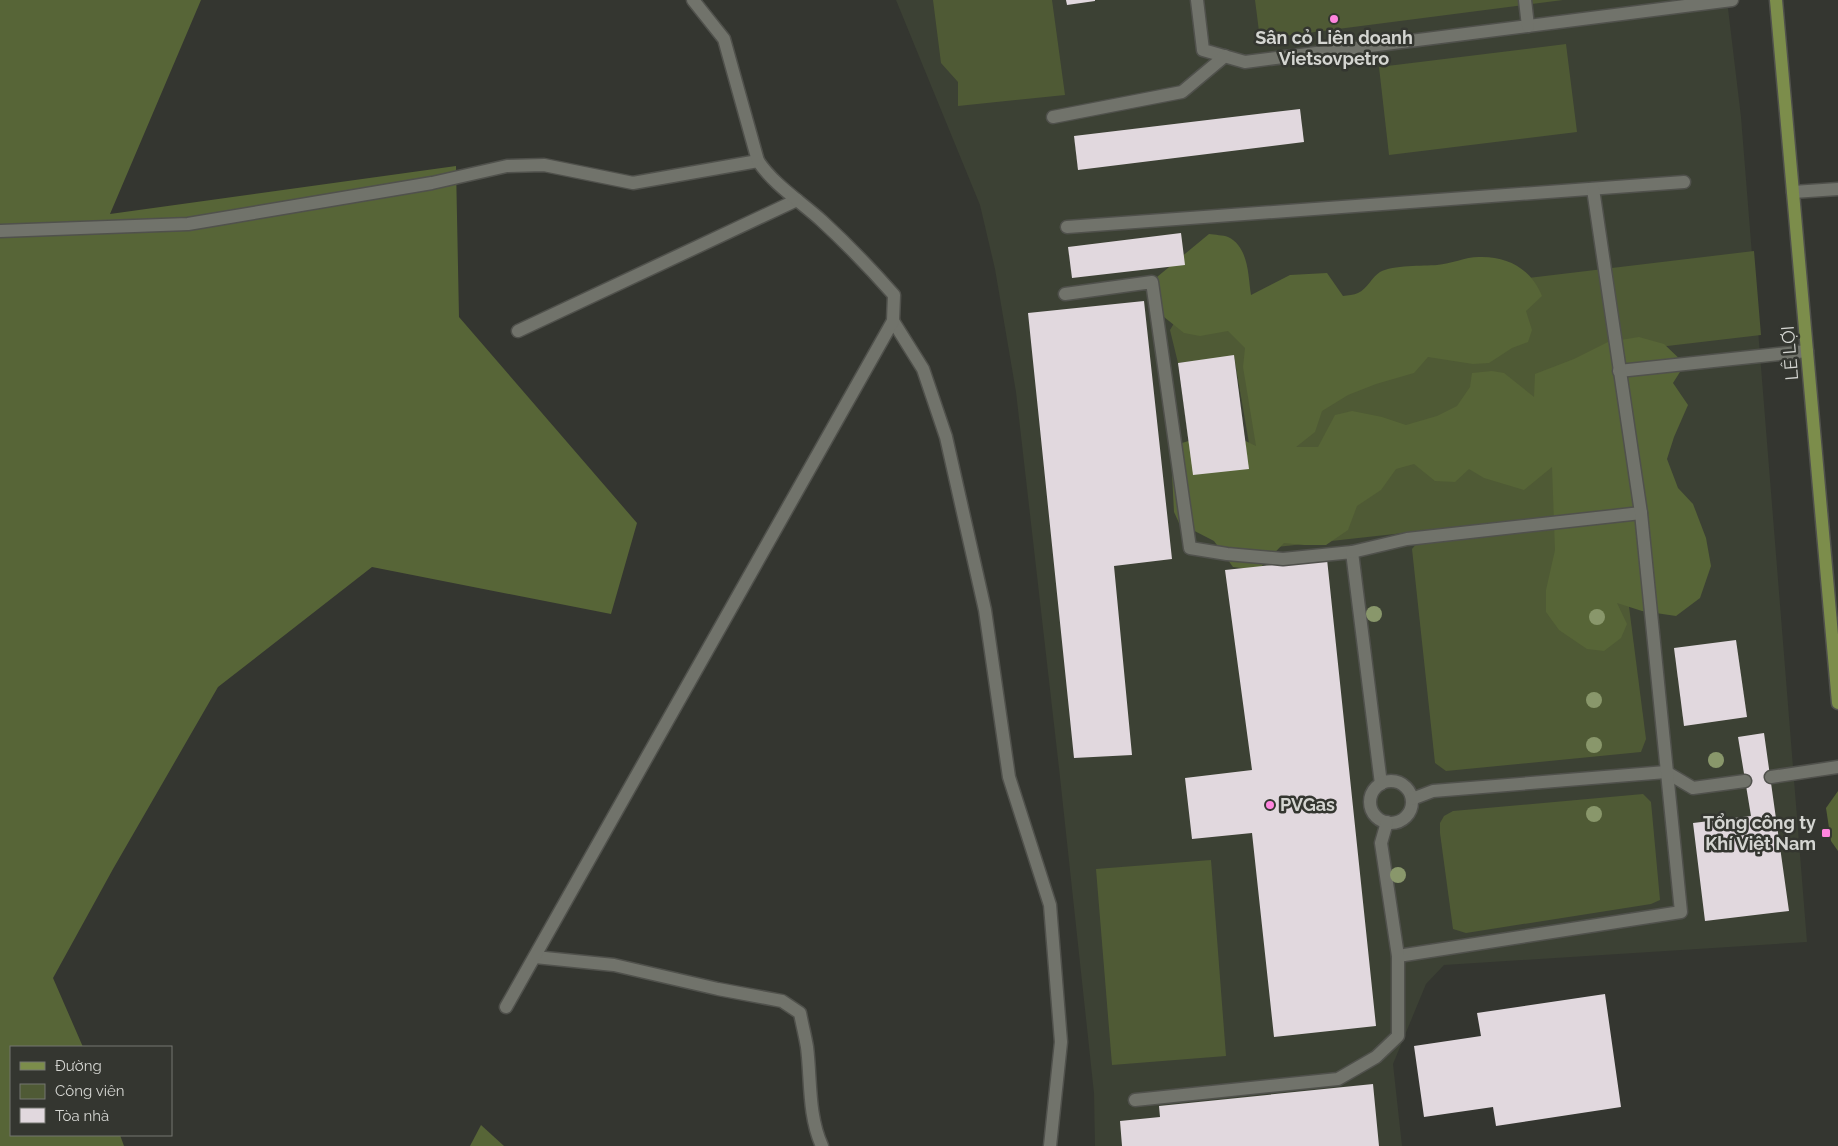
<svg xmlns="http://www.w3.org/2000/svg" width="1838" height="1146" font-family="Raleway,sans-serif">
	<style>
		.built { fill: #3c4134 }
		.green { fill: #4f5a35 }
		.forest { fill: #576537 }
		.building { fill: #e1d8de }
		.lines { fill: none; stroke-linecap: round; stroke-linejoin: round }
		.service-casing { stroke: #50514c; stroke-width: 15 }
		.primary-casing { stroke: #50514c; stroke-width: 15 }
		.service { stroke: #71736b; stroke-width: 12 }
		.primary { stroke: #7c8d4b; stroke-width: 12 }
		.tree { fill: #89976b }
		.poi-dot { fill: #ff85de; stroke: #343630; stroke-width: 2 }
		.labels { text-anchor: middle; stroke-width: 5; stroke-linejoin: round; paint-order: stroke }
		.poi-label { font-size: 18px; font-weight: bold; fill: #d4d5d1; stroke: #343630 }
		.street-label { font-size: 18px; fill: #d4d5d1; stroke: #343630 }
	</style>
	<rect width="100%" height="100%" fill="#343630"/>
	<path class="built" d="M896,0H1727L1741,117L1807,942L1444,965L1426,984L1393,1064L1402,1146H1095L1094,1093L1059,768L1016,392L995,269L980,205Z"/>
	<g class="green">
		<path d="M933,0H1052L1065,95L958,106V82L941,63Z"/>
		<path d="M1255,0H1563L1260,39Z"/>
		<path d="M1566,44L1577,132L1389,155L1379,67Z"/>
		<path d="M1754,251L1761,335L1599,354L1622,509L1267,548L1234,356L1178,363L1170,330L1176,320Z"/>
		<path d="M1611,523L1619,529L1646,739L1641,752L1446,771L1435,763L1412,549L1417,543Z"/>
		<path d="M1643,794L1651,802L1660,900L1651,904L1466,933L1453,929L1440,833V823L1444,816L1453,811Z"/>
		<path d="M1211,860L1226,1056L1112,1065L1096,869Z"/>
	</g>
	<g class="forest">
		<path d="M0,0H201L110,214L456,166L459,317L637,523L611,614L372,567L218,687L113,869L53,978L83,1047H11V1135H120L124,1146H0Z"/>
		<path d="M1209,234C1215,235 1223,235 1228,237C1249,247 1248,276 1251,295L1290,275L1327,273L1343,296C1348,295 1354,295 1358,293C1367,289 1372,277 1380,272C1393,265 1423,266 1437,265C1451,264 1465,257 1479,257C1508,256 1531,269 1542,296L1526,311L1532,330L1528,342L1512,348L1489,363L1473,364L1428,357L1414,373L1376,384L1348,395L1322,411L1315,432L1296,447H1318L1335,415L1352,411L1382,417L1406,425L1437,416L1457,406L1470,387L1472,373L1492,371L1504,373L1534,397L1535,374L1574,359L1608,342L1639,337L1664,344L1685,364L1673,383L1688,405L1674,437L1667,459L1678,488L1693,504L1706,538L1711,566L1700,598L1676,616L1642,611L1617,603L1627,624L1621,638L1604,651L1587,649L1559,630L1546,612V590L1555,550L1552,467L1524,490L1484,478L1469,469L1455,482L1435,481L1414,464L1396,469L1381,490L1357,506L1348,530L1326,545H1304L1284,543L1258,570L1233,567L1214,541L1179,523L1174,512L1172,474L1182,443L1201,437L1229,433L1256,446L1243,367L1245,348L1228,331L1200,336L1184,333L1164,317L1157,277Z"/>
		<path d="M1838,791V851L1831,841L1826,808Z"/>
		<path d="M481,1125L504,1146H470Z"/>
	</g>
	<g class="building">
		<path d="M1066,0H1095V1L1067,5Z"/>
		<path d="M1300,109L1304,142L1078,170L1074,136Z"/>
		<path d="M1181,233L1185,265L1072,278L1068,247Z"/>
		<path d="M1144,301L1172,559L1114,566L1132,755L1074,758L1028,313Z"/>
		<path d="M1234,355L1249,469L1193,475L1178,363Z"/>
		<path d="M1327,559L1376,1026L1274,1037L1252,833L1192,839L1185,778L1252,770L1225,570Z"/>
		<path d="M1736,640L1747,717L1684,726L1674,648Z"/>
		<path d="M1764,733L1789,911L1705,921L1693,823L1751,816L1738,737Z"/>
		<path d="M1605,994L1621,1107L1496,1126L1493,1107L1424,1117L1414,1046L1481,1036L1477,1013Z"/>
		<path d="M1373,1084L1379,1146H1122L1120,1121L1160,1117L1159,1106Z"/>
	</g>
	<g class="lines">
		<defs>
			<g id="service">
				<path d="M1197,0L1203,50L1245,62L1732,0"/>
				<path d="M1525,0L1528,26"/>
				<path d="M1053,117L1182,92L1225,56"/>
				<path d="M1793,192L1838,189"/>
				<path d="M1067,227L1684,182"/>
				<path d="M0,231L188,224L432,183L507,166L544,165L633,183L758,161"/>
				<path d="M1065,294L1152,282L1190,548L1227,554L1283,559L1352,552L1381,784"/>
				<path d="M893,321L923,369L946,437L985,610L1009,777L1050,905L1061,1042L1050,1146"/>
				<path d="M518,331L797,200"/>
				<path d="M1619,371L1807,351"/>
				<path d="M1352,552L1407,539L1641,513"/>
				<path d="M1771,777L1838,767"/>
				<circle cx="1391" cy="802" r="21"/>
				<path d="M1412,799L1433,791L1666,772L1693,788L1745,781"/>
				<path d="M1398,956L1681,912L1641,513L1593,189"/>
				<path d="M535,957L614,965L718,989L782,1001L800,1013C802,1024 805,1035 807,1047C811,1079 808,1116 822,1146"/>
				<path d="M506,1007L893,321L894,295C871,269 847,244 822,221C800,201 774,185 758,161L724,39L693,0"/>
				<path d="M1135,1100L1338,1079L1376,1057L1398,1036V956L1381,843L1387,822"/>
			</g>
			<path id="primary" d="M1776,0L1838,703"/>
		</defs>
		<use href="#service" class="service-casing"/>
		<use href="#primary" class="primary-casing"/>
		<use href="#service" class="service"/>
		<use href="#primary" class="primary"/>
	</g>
	<g class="tree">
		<circle cx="1374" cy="614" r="8"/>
		<circle cx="1597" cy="617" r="8"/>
		<circle cx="1594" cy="700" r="8"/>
		<circle cx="1594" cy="745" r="8"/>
		<circle cx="1716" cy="760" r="8"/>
		<circle cx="1594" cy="814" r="8"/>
		<circle cx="1398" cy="875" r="8"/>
	</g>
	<g class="poi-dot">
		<circle cx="1334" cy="19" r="5"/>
		<circle cx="1270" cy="805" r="5"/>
		<rect x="1821" y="828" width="10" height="10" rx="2.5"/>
	</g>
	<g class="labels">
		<g class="poi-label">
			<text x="1334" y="44">Sân cỏ Liên doanh<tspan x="1334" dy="21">Vietsovpetro</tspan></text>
			<text x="1280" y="811" text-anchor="start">PVGas</text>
			<text x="1816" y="829" text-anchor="end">Tổng công ty<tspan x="1816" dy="21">Khí Việt Nam</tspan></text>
		</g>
		<g class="street-label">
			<text transform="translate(1790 353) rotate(-95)" y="6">LÊ LỢI</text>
		</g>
	</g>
	<rect x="10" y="1046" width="162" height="90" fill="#343630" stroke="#747670"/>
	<rect x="20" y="1062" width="25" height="8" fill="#7c8d4b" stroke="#747670"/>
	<text x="55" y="1071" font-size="15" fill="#d4d5d1">Đường</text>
	<rect x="20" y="1084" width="25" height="15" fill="#4f5a35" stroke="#747670"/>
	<text x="55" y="1096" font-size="15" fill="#d4d5d1">Công viên</text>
	<rect x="20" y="1108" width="25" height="15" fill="#e1d8de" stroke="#747670"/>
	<text x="55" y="1121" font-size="15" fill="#d4d5d1">Tòa nhà</text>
</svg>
